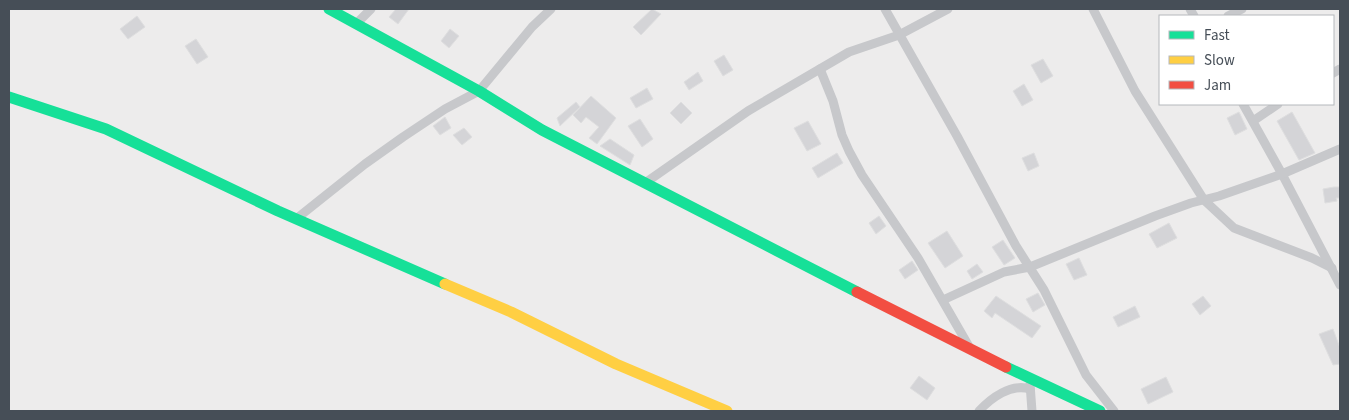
<svg xmlns="http://www.w3.org/2000/svg" width="1349" height="420" font-family="'Source Sans 3',sans-serif">
	<style>
		.building { fill: #d4d4d7; stroke: #dededf }
		.lines { fill: none; stroke-linecap: round; stroke-linejoin: round }
		.street { stroke: #c7c8cb; stroke-width: 9 }
		.fast { stroke: #16e098; stroke-width: 11 }
		.slow { stroke: #ffcf43; stroke-width: 11 }
		.jam { stroke: #f24e42; stroke-width: 11 }
	</style>
	<rect width="100%" height="100%" fill="#edecec"/>
	<g class="building">
		<path d="M396,9H409L398,24L389,17Z"/>
		<path d="M652,9L661,14L641,35L633,27Z"/>
		<path d="M137,16L145,27L128,39L120,29Z"/>
		<path d="M450,29L459,36L449,48L441,41Z"/>
		<path d="M196,39L208,57L197,64L185,46Z"/>
		<path d="M724,55L733,70L723,76L714,61Z"/>
		<path d="M1043,59L1053,76L1041,83L1031,65Z"/>
		<path d="M698,72L703,81L689,90L684,82Z"/>
		<path d="M1024,84L1033,100L1022,106L1013,91Z"/>
		<path d="M647,88L653,99L636,108L630,98Z"/>
		<path d="M591,96L616,118L597,144L589,138L599,127L586,117L581,123L573,115Z"/>
		<path d="M576,102L580,107L560,126L557,118Z"/>
		<path d="M681,102L692,113L681,124L670,113Z"/>
		<path d="M1239,112L1247,129L1235,135L1227,118Z"/>
		<path d="M1292,112L1315,153L1299,160L1277,121Z"/>
		<path d="M445,117L451,128L440,135L433,126Z"/>
		<path d="M640,119L653,139L642,147L628,126Z"/>
		<path d="M808,121L821,144L807,151L794,128Z"/>
		<path d="M464,128L472,137L462,145L453,135Z"/>
		<path d="M610,139L634,155L630,165L600,146Z"/>
		<path d="M837,153L843,163L818,178L812,168Z"/>
		<path d="M1034,153L1039,166L1028,171L1022,158Z"/>
		<path d="M1334,187H1340V198H1336L1337,201L1325,203L1323,189Z"/>
		<path d="M879,216L886,226L876,234L869,223Z"/>
		<path d="M1169,223L1177,238L1157,248L1149,234Z"/>
		<path d="M947,231L963,256L945,268L928,243Z"/>
		<path d="M1003,240L1015,258L1004,265L992,247Z"/>
		<path d="M1079,258L1087,275L1074,280L1066,264Z"/>
		<path d="M912,261L918,270L905,279L899,270Z"/>
		<path d="M977,264L983,272L972,279L967,271Z"/>
		<path d="M1038,293L1045,305L1033,312L1026,299Z"/>
		<path d="M996,296L1041,326L1032,338L995,313L992,318L984,311Z"/>
		<path d="M1203,296L1211,306L1200,315L1192,304Z"/>
		<path d="M1135,306L1140,317L1118,327L1113,317Z"/>
		<path d="M1333,329L1340,348V364L1333,365L1319,334Z"/>
		<path d="M919,376L935,388L927,400L910,388Z"/>
		<path d="M1166,377L1173,392L1148,404L1141,389Z"/>
	</g>
	<g class="lines">
		<g class="street">
			<path d="M885,9L957,136L1016,246L1044,290L1086,375L1114,411"/>
			<path d="M1093,9L1135,91L1204,200L1234,228L1312,258L1332,268"/>
			<path d="M1190,9L1194,16"/>
			<path d="M1228,16L1242,9"/>
			<path d="M356,24L371,9"/>
			<path d="M820,69L833,101L842,135L849,151L862,175L918,258L971,350"/>
			<path d="M1333,73L1340,69"/>
			<path d="M1243,104L1282,174L1340,285"/>
			<path d="M1253,121L1278,104"/>
			<path d="M645,183L748,111L849,52L899,35L948,9"/>
			<path d="M296,219L365,164L403,137L445,109L479,91L532,27L551,9"/>
			<path d="M943,300L1004,272L1030,267L1155,216L1191,203L1219,196L1282,174L1340,149"/>
			<path d="M1030,384L1032,411"/>
			<path d="M979,411C991,398 1011,383 1030,389"/>
		</g>
		<g class="fast">
			<path d="M329,9L479,91L542,130L857,292"/>
			<path d="M9,97L106,129L278,211L445,284"/>
			<path d="M1006,367L1100,411"/>
		</g>
		<path class="slow" d="M445,284L511,312L616,364L727,411"/>
		<path class="jam" d="M857,292L1006,367"/>
	</g>
	<rect width="1349" height="420" fill="none" stroke="#464e57" stroke-width="20"/>
	<rect x="1159" y="15" width="175" height="90" fill="#ffffff" stroke="#b5b8bc"/>
	<rect x="1169" y="31" width="25" height="8" fill="#16e098" stroke="#b5b8bc"/>
	<text x="1204" y="40" font-size="15" fill="#464e57">Fast</text>
	<rect x="1169" y="56" width="25" height="8" fill="#ffcf43" stroke="#b5b8bc"/>
	<text x="1204" y="65" font-size="15" fill="#464e57">Slow</text>
	<rect x="1169" y="81" width="25" height="8" fill="#f24e42" stroke="#b5b8bc"/>
	<text x="1204" y="90" font-size="15" fill="#464e57">Jam</text>
</svg>
